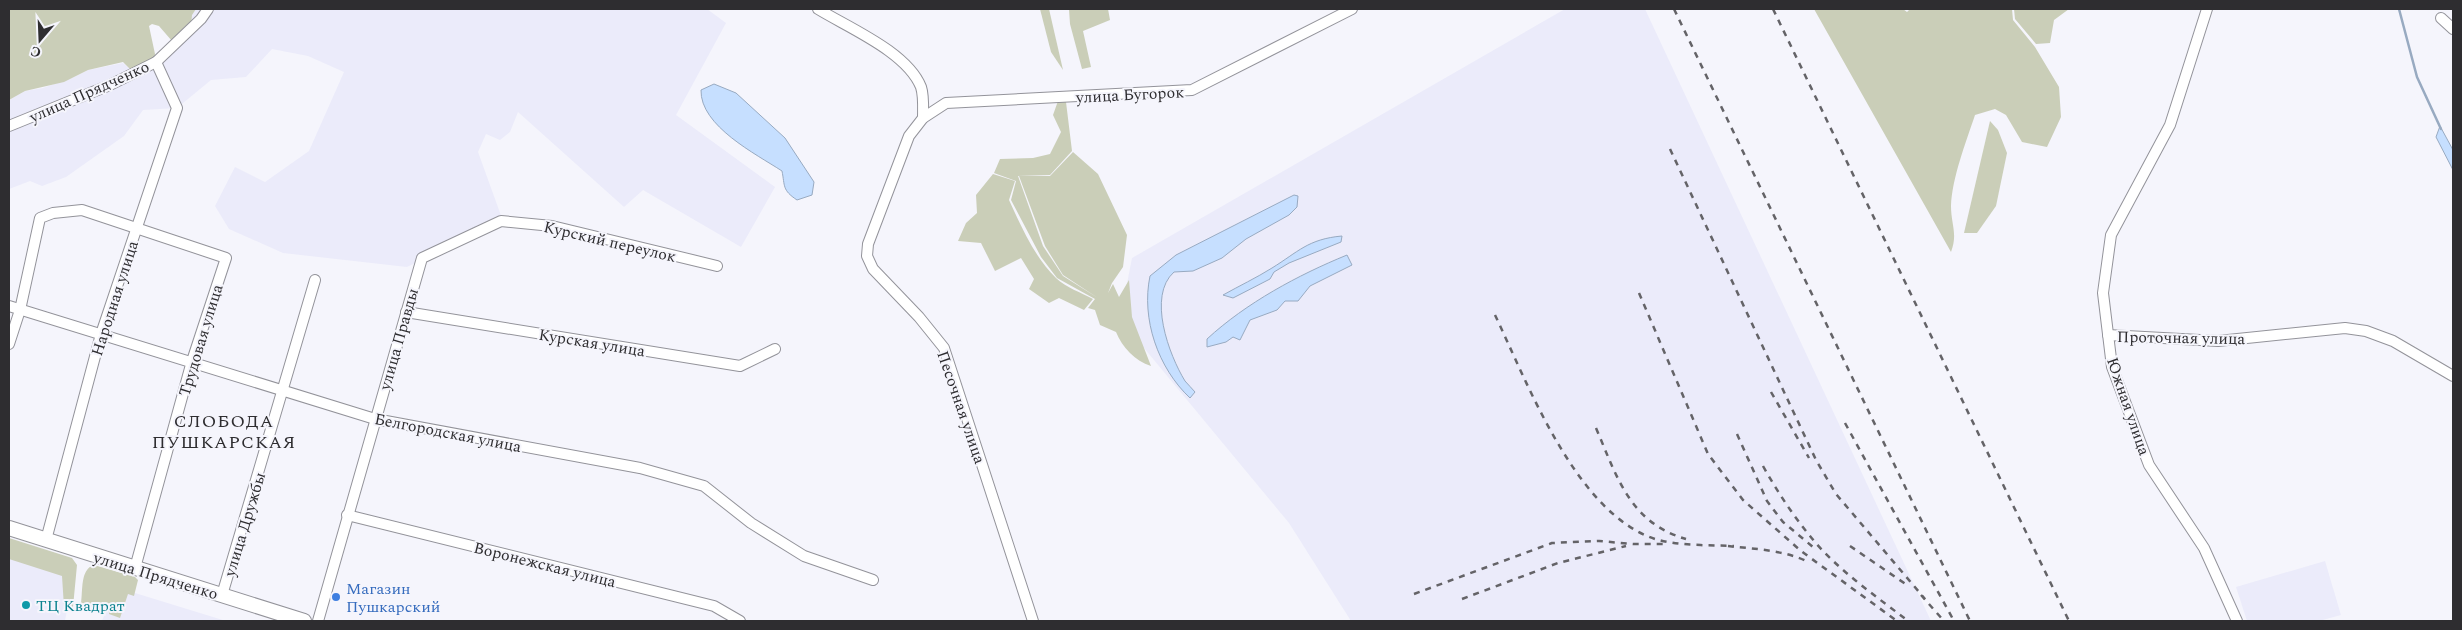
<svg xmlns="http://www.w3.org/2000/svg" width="2462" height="630" font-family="Spectral,serif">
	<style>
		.built { fill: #ebebfa }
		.green { fill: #caceb8 }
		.water { fill: #c6dfff; stroke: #98aac1 }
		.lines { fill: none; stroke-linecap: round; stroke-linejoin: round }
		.stream { stroke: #98aac1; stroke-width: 2.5 }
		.street-casing { stroke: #93939a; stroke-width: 12 }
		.secondary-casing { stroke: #93939a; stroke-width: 16 }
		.street { stroke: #fff; stroke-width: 10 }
		.secondary { stroke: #fff; stroke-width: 14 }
		.rail { stroke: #646367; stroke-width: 2.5; stroke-dasharray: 6 6; stroke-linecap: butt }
		.shop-dot { fill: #3f7fe0; stroke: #f5f5fc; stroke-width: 2 }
		.culture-dot { fill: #0f9aa8; stroke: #f5f5fc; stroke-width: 2 }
		.labels { text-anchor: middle; stroke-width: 4; stroke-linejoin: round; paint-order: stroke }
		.street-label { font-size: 16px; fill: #2e2d30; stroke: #f5f5fc }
		.shop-label { font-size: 16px; fill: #366cbe; stroke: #f5f5fc; text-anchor: start }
		.culture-label { font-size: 16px; fill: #0d838f; stroke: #f5f5fc; text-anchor: start }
		.neighbourhood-label { font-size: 18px; letter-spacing: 1px; fill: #2e2d30; stroke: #f5f5fc }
	</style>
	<rect width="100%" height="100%" fill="#f5f5fc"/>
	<g class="built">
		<path d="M196,9H707L726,23L676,115L775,187L741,247L643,190L624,207L518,112L510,132L500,140L486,134L478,152L503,221L407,267L283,253L229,229L215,206L235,167L265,182L309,151L344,72L308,56L272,49L246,77L211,80L177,108L143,110L124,136L66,177L42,186L30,181L9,189V100L25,91L43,88L74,77L88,70L123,63L130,69L154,61L172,41Z"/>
		<path d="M1565,9H1645L1931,621H1351L1289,523L1120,319L1132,258Z"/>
		<path d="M9,549L65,568L69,599L65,621H9Z"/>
		<path d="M2325,561L2341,615L2319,621H2247L2236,587Z"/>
		<path d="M122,589L226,621H102L105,613Z"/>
	</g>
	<g class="green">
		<path d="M9,9H196L192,15L191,25L172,41L159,26L152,24L149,26L155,54L154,61L130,69L123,62L88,70L64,82L25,91L9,100Z"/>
		<path d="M1040,9H1049L1063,70L1051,52Z"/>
		<path d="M1069,9H1108L1110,20L1083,31L1091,67L1082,69L1070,24Z"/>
		<path d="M1814,9H1903L1907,12L1910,9H2012L2013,20L2035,47L2059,87L2061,117L2047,147L2022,142L2006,115L1995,109L1975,115C1966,142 1952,178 1951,206C1951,224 1958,234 1951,252Z"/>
		<path d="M2014,9H2069L2054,20L2050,43L2036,44L2015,19Z"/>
		<path d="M1058,101L1066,102L1072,151L1050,175L1018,176L1043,246L1063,276L1098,298L1063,275L1045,246L1019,176H1050L1073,152L1098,174L1127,235L1123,267L1112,283L1108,293L1113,284L1119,297L1129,280L1132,317L1151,366C1135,361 1122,347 1116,332L1100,325L1095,310L1088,308L1095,299L1057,278L1041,257L1011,200L1016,181L994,173L1000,159L1033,158L1050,154L1061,132L1053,115Z"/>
		<path d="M1990,121L1998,130L2007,153L1996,206L1977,233H1964Z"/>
		<path d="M993,174L1015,181L1009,200C1021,226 1035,258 1056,278C1065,287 1082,293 1093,299L1084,310L1059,298L1049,303L1029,289L1034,279L1021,258L995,271L981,243L958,241L966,223L977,213L976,195Z"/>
		<path d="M9,538L72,558L77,565L73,607L65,609L64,607L62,576L9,559Z"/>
		<path d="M94,565L135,577L138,580L134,596L128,594L120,618L109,614V612L81,603C83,591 80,569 94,565Z"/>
	</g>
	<g class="water">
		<path d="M714,84L736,93L785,138L814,182L812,195L797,200C782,190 785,186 782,171C756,154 700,126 701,90Z"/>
		<path d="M2440,126L2453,150V170L2436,137Z"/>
		<path d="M1294,195L1298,196L1297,207L1289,215L1246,239L1222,258L1193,271L1174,272C1147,296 1169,355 1185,381C1188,385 1192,388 1195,392L1190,398C1158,368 1141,319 1150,276L1176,255Z"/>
		<path d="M1342,236L1341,242L1289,263L1274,272L1270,279L1233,298L1223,295C1239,286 1256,278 1272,268C1298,252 1308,239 1342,236Z"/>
		<path d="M1347,255L1352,265L1310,286L1298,301H1285L1277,310L1250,320L1240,340L1233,337L1226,342L1207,347V339C1246,303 1298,275 1347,255Z"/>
	</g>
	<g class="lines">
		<path class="stream" d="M2399,9L2417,77L2441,129"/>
		<defs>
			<g id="street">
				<path d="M818,9C849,28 907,52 921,87C924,96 923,109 923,118"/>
				<path d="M2207,9L2170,125L2111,235L2103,293L2112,367L2149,465L2204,548L2237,621"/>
				<path d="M2441,18L2453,29"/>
				<path d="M9,126L110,85L156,62L201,19L208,9"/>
				<path d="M9,306L375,419L640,468L704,486L751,523L804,556L873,580"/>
				<path d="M406,312L740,366L775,349"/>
				<path d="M2108,335L2218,341L2345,328L2366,331L2393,341L2453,376"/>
				<path d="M9,344L20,310L40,218L53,213L82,210L226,258L192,361L135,568"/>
				<path d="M347,515L714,606L740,621"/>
				<path d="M46,540L101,334L177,108L156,62"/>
				<path d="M222,595L315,280"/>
				<path d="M318,621L422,258L501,221L552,226L717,266"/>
				<path d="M1033,621L944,348L919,317L873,269L867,256L868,244L909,136L923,118L946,103L1192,90L1352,9"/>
			</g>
			<path id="secondary" d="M9,528L304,621"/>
		</defs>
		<use href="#street" class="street-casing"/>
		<use href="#secondary" class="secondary-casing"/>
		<use href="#street" class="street"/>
		<use href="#secondary" class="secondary"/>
		<g class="rail">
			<path d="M1674,9L1970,621"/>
			<path d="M1773,9L2069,621"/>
			<path d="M1670,149L1816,460L1836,494L1925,599"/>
			<path d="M1639,293L1708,454L1743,500L1801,551L1897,621"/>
			<path d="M1495,315C1528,384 1576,513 1655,539C1680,546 1708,545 1734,546"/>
			<path d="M1771,392L1809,458"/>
			<path d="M1845,423L1954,621"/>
			<path d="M1596,428C1617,477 1630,523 1686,539"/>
			<path d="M1737,434L1767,501L1783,522L1813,547"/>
			<path d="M1763,466C1777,491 1792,514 1810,536C1836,569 1876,596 1908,621"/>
			<path d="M1728,546C1754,549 1785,550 1808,562"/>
			<path d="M1850,546L1907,585"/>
			<path d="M1414,594L1552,543L1599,541L1633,544H1663"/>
			<path d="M1921,595L1944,621"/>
			<path d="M1462,599L1558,563L1626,546"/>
		</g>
	</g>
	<circle class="shop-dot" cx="336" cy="597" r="5"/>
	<circle class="culture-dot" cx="26" cy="605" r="5"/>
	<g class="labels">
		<g class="street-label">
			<text transform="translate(89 91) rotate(-24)" y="6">улица Прядченко</text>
			<text transform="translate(1130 94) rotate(-3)" y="6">улица Бугорок</text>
			<text transform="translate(610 241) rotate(13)" y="6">Курский переулок</text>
			<text transform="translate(114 298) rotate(-72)" y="6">Народная улица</text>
			<text transform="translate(2181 337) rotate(1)" y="6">Проточная улица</text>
			<text transform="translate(398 339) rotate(-74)" y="6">улица Правды</text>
			<text transform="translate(200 340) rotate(-73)" y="6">Трудовая улица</text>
			<text transform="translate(592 342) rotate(9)" y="6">Курская улица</text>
			<text transform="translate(2129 406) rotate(71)" y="6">Южная улица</text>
			<text transform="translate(962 407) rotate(71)" y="6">Песочная улица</text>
			<text transform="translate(448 432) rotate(11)" y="6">Белгородская улица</text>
			<text transform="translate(244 524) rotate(-73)" y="6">улица Дружбы</text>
			<text transform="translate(545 564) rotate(14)" y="6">Воронежская улица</text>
			<text transform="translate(156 575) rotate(17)" y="6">улица Прядченко</text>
		</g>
		<g class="shop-label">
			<text x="346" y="594">Магазин<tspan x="346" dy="18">Пушкарский</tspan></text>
		</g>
		<g class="culture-label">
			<text x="36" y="611">ТЦ Квадрат</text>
		</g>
		<g class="neighbourhood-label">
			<text x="224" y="427">СЛОБОДА<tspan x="224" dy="21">ПУШКАРСКАЯ</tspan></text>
		</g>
	</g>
	<rect width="2462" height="630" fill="none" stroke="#2e2d30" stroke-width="20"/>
	<g transform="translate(40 40) rotate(199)" stroke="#f5f5fc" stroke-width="4" paint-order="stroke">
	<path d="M0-4L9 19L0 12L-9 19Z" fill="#2e2d30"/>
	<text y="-8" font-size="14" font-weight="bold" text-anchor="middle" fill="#2e2d30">С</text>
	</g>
</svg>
